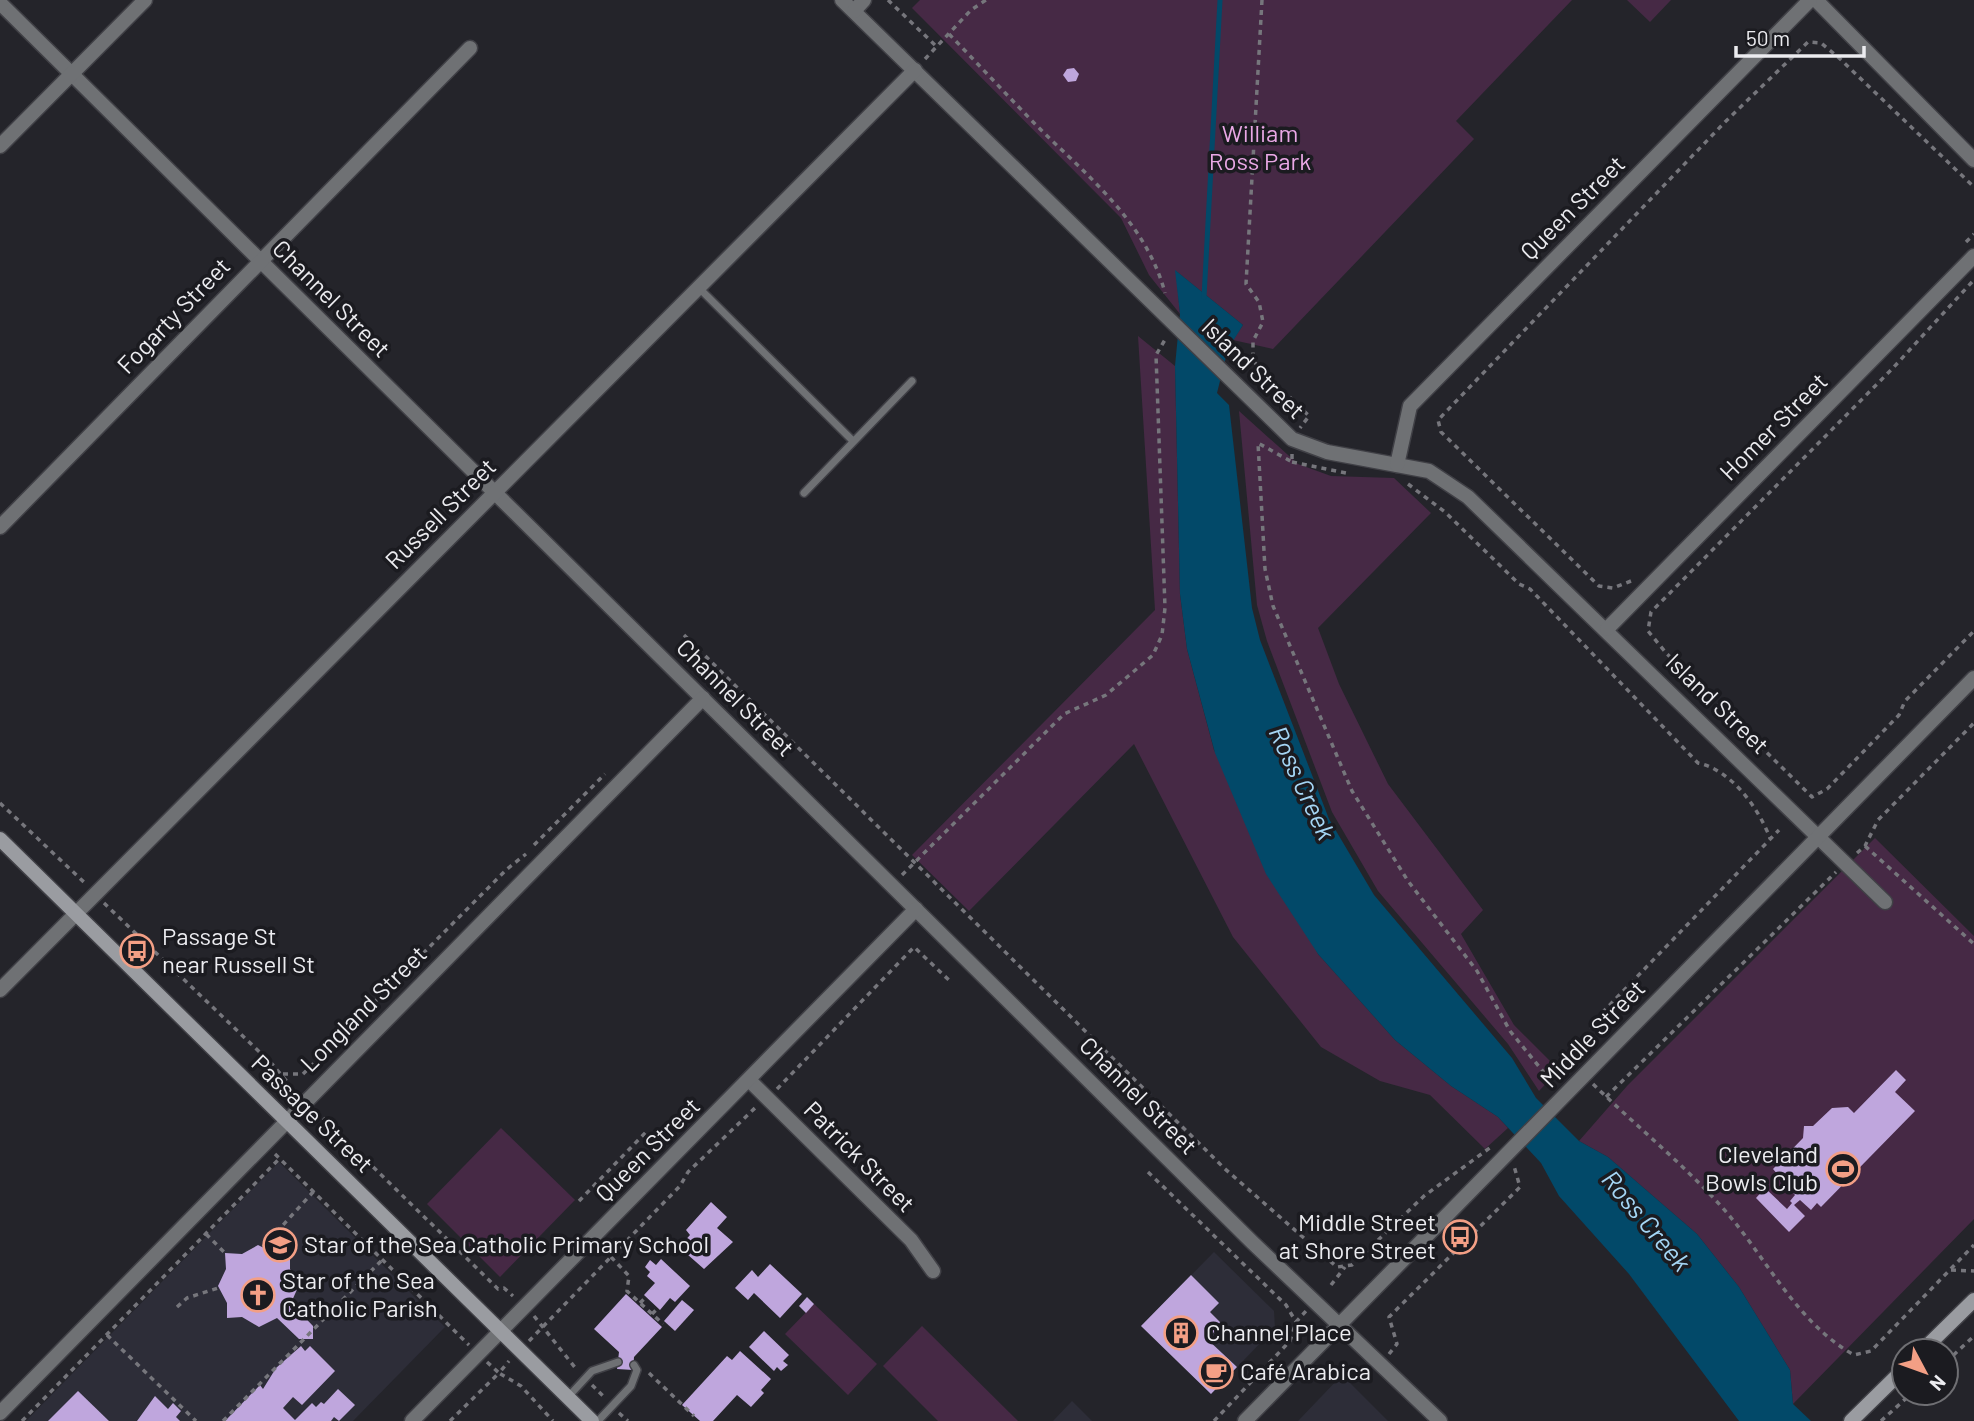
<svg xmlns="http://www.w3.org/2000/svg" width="1974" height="1421" font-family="Barlow,sans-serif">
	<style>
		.built { fill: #2d2d38 }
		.green { fill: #462945 }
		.water { fill: #024969 }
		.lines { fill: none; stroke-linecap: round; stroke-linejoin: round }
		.stream { stroke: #024969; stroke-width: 5 }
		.building { fill: #bfa6dd }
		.lane-casing { stroke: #404046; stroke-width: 10 }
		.street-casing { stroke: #404046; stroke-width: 17 }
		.secondary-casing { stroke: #404046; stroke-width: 17 }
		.path { stroke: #76767c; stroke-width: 3.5; stroke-dasharray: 5 5; stroke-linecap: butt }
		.lane { stroke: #6f7174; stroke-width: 7 }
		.street { stroke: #6f7174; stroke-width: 14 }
		.secondary { stroke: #9a9ca1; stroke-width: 14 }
		.labels { text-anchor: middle; stroke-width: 7; stroke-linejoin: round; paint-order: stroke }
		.park-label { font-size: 24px; fill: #eaa8e6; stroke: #1b1b20 }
		.street-label { font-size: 24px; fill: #ececf0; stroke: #1b1b20 }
		.poi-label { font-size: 24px; fill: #ececf0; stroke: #1b1b20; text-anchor: start }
		.water-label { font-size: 26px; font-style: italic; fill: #a4d5f4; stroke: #1b1b20 }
	</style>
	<rect width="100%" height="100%" fill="#24242a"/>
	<g class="built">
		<path d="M279,1162L445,1327L353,1421H26Z"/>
		<path d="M1214,1252L1274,1311L1275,1328L1211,1394L1141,1326Z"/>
		<path d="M1342,1375L1388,1421H1298Z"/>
		<path d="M1072,1401L1092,1421H1053Z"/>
	</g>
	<g class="green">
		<path d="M920,0H1572L1456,121L1474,139L1273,349L1233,340L1243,325L1176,271L1180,314L1149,275L1121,218L912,8Z"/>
		<path d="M1627,0H1671L1650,22Z"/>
		<path d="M1138,336L1175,366L1180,594L1187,649L1214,750L1318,954L1395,1040L1451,1086L1498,1117L1508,1128L1485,1149L1430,1095L1380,1081L1321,1047L1233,937L1134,744L969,911L912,855L1155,610Z"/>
		<path d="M1239,411L1298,464L1331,476L1394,478L1431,513L1318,628L1339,684L1388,784L1483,910L1461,934L1514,1025L1559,1070L1539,1091L1508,1044L1378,891L1332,812L1267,641L1257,605Z"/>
		<path d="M1875,838L1974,936V1219L1793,1404L1790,1370L1739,1287L1697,1234L1608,1157L1579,1141L1627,1086Z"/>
		<path d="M501,1128L575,1200L500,1277L427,1204Z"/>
		<path d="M814,1304L877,1364L848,1395L785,1334Z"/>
		<path d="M922,1326L1018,1421H938L883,1366Z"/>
	</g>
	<path class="water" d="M1175,270L1243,325L1228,349L1217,393L1229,405L1252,608L1260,640L1329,819L1374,895L1512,1058L1536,1098L1579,1141L1608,1157L1697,1234L1739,1287L1790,1370L1793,1404L1811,1421H1739L1629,1274L1559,1196L1541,1163L1498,1117L1451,1086L1395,1040L1318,954L1266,874L1215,753L1187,649L1180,594L1175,366L1180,314Z"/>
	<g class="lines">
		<path class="stream" d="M1204,297L1220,0"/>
	</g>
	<g class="building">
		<path d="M1074,68L1079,74L1076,81L1068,82L1063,75L1067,69Z"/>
		<path d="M1896,1070L1906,1080L1895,1092L1915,1111L1821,1207L1817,1203L1811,1210L1800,1200L1794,1205L1805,1216L1789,1232L1756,1198L1765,1188L1787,1209L1792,1203L1790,1201L1795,1195L1773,1169L1803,1138L1804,1126H1813L1832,1108L1848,1107L1854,1113Z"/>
		<path d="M711,1202L727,1217L717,1228L733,1242L704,1269L679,1247L690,1235L686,1230Z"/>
		<path d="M258,1245L276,1254L290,1253V1269L299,1285L291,1303L313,1326V1339H299L277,1318L259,1327L242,1317L227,1318V1303L218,1286L226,1269L225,1253L242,1254Z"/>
		<path d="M661,1259L690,1286L675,1302L670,1298L660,1310L644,1295L655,1283L647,1276L650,1272L645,1267L650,1260L656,1265Z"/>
		<path d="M770,1264L802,1294L780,1318L754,1293L748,1300L735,1288L752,1270L758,1277Z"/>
		<path d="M1191,1275L1219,1303L1210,1312L1222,1324L1207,1339L1237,1367L1211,1394L1141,1326Z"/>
		<path d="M626,1294L662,1327L634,1357L633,1370L617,1369L619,1352L594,1329Z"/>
		<path d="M807,1297L814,1304L806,1313L799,1306Z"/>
		<path d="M682,1300L694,1310L675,1331L664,1321Z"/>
		<path d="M764,1331L789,1355L783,1361L788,1365L781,1371L777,1367L774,1371L749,1347Z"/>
		<path d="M301,1346L305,1351L310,1346L335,1371L302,1405L293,1397L283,1408L295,1420L312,1403L316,1407L321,1402L324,1404L338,1389L355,1405L339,1421L334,1417L331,1421H225L260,1385L263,1389L276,1368Z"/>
		<path d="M740,1351L771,1379L761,1390L764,1393L751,1407L737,1395L713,1421H700L682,1405L727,1356L732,1360Z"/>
		<path d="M78,1391L109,1421H48Z"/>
		<path d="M155,1396L168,1409L173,1403L181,1411L176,1417L180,1421H137Z"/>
	</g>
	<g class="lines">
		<defs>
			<g id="lane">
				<path d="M699,288L853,441"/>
				<path d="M804,493L912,381"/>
				<path d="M568,1397L592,1371L618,1362"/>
				<path d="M598,1421L631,1386L637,1370L634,1365"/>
			</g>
			<g id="street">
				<path d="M842,0L1292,439L1327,452L1429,471L1468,497L1885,902"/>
				<path d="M1816,0L1974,160"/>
				<path d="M0,3L1253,1243L1440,1421"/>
				<path d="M854,11L864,0"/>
				<path d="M0,146L145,0"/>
				<path d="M1397,465L1410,406L1810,0"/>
				<path d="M0,527L470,48"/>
				<path d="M1607,629L1974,256"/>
				<path d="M0,990L915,70"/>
				<path d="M749,1080L911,1240L933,1271"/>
				<path d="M0,1413L703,698"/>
				<path d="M412,1421L916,909"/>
				<path d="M1245,1421L1974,678"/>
			</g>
			<g id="secondary">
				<path d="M0,839L592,1421"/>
				<path d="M1922,1351L1974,1300"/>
				<path d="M1851,1421L1904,1369"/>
			</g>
		</defs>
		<use href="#lane" class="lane-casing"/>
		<use href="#street" class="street-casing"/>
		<use href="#secondary" class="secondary-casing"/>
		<g class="path">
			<path d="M888,0L937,47"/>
			<path d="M1262,0L1246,284L1259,302L1263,322L1253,341V361L1309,416L1300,428"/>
			<path d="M949,34C978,64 1006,94 1035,124C1085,174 1146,221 1165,293"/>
			<path d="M925,59L971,10L986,0"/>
			<path d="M1966,242L1974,234"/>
			<path d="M1972,282L1893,368L1651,612L1648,631L1667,654L1812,797L1827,789L1899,715L1905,701L1974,631"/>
			<path d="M1227,355L1253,361"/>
			<path d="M1292,454V462L1258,443L1265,569L1273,606L1352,791L1408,881L1477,971L1510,1031L1554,1085"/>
			<path d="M1292,462L1346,473"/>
			<path d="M1408,484L1445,512L1519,584L1530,589L1698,763C1731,770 1758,807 1770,838"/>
			<path d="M1631,581L1613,588L1599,586L1441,432L1438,420L1725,122L1808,42L1821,43L1838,57L1974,187"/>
			<path d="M684,635L1224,1168L1337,1267L1352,1265L1424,1196L1491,1147"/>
			<path d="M0,803L87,885"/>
			<path d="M534,845L605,774"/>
			<path d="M1865,846L1974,944"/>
			<path d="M1857,853L1865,846L1878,820L1974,723"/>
			<path d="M902,875L1064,714L1106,695L1153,655L1162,635L1165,608L1156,355L1166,338"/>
			<path d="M104,903L272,1064L295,1091"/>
			<path d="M1564,1071L1599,1016L1779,830"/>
			<path d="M283,1074H303L507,869L526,854"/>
			<path d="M1593,1084C1635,1125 1681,1162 1720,1205C1765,1254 1794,1321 1854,1355L1871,1351L1974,1245"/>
			<path d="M777,1089L914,947L952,983"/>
			<path d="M1606,1097L1836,872"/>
			<path d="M316,1111L498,1289L504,1288L513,1296"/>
			<path d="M275,1154L469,1345"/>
			<path d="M1148,1172L1286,1305L1296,1322"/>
			<path d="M579,1201L648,1130"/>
			<path d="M206,1234L225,1253"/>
			<path d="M263,1247L314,1191"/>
			<path d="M611,1257L629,1276L627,1291L663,1324"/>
			<path d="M1951,1270L1974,1271"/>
			<path d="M1331,1285L1345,1267"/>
			<path d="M640,1303L646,1297"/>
			<path d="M177,1307L187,1298L218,1288"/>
			<path d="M652,1314L658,1308"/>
			<path d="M534,1316L577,1370"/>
			<path d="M107,1335L196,1421"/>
			<path d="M529,1341L680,1186L688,1172L755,1108"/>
			<path d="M1389,1354L1397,1344L1389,1317L1520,1187L1514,1166"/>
			<path d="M487,1362L499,1373L509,1361"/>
			<path d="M1946,1362L1974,1336"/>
			<path d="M649,1373L694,1416"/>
			<path d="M592,1385L604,1397"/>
			<path d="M619,1413L628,1421"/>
			<path d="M22,1421L280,1158"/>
			<path d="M223,1421L383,1259"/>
			<path d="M450,1421L499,1373L521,1386L553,1421"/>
			<path d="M1214,1421L1290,1341L1296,1322L1306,1311"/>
			<path d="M1881,1421L1912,1393"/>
		</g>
		<use href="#lane" class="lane"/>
		<use href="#street" class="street"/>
		<use href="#secondary" class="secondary"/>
	</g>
	<defs>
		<symbol id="bus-ring" viewBox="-11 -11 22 22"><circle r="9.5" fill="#1b1b20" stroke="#f39f85" stroke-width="1.5"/><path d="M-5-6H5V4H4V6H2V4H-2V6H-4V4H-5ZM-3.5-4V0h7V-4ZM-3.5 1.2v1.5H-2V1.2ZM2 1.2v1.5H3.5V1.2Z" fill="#f39f85"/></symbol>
		<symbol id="stadium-ring" viewBox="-11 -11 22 22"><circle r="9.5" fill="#1b1b20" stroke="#f39f85" stroke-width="1.5"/><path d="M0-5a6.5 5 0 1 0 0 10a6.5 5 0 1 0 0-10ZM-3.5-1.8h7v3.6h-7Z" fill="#f39f85"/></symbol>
		<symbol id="school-ring" viewBox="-11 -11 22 22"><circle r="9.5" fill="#1b1b20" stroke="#f39f85" stroke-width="1.5"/><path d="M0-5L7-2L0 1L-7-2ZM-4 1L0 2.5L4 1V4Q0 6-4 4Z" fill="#f39f85"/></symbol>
		<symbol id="church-ring" viewBox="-11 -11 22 22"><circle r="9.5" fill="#1b1b20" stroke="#f39f85" stroke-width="1.5"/><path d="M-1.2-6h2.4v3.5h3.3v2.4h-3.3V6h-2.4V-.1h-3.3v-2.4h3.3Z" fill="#f39f85"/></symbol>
		<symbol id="building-ring" viewBox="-11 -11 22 22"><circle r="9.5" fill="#1b1b20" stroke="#f39f85" stroke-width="1.5"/><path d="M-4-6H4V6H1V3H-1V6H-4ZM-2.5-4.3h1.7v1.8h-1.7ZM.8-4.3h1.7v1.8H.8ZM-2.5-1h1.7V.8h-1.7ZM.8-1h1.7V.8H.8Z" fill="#f39f85"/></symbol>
		<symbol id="cafe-ring" viewBox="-11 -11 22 22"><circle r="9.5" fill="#1b1b20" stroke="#f39f85" stroke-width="1.5"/><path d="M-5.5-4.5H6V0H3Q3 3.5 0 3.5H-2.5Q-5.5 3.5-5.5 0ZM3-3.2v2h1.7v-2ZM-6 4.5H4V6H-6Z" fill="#f39f85"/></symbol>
	</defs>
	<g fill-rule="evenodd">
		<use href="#bus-ring" x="118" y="932" width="38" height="38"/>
		<use href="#stadium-ring" x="1824" y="1150" width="38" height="38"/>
		<use href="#bus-ring" x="1441" y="1218" width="38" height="38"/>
		<use href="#school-ring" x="261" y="1226" width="38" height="38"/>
		<use href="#church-ring" x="239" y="1276" width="38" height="38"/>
		<use href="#building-ring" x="1162" y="1314" width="38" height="38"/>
		<use href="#cafe-ring" x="1197" y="1353" width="38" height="38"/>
	</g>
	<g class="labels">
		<g class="park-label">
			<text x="1260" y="142">William<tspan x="1260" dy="28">Ross Park</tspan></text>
		</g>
		<g class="street-label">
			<text transform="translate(1573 208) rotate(-45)" y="8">Queen Street</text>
			<text transform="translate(331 299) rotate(45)" y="8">Channel Street</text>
			<text transform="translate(174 316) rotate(-46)" y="8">Fogarty Street</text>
			<text transform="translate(1253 369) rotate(44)" y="8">Island Street</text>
			<text transform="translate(1774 427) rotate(-45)" y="8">Homer Street</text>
			<text transform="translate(441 514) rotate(-45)" y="8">Russell Street</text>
			<text transform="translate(735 698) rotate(45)" y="8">Channel Street</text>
			<text transform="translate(1717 704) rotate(44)" y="8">Island Street</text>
			<text transform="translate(364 1009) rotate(-45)" y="8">Longland Street</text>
			<text transform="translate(1593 1034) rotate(-46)" y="8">Middle Street</text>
			<text transform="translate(1138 1096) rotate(45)" y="8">Channel Street</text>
			<text transform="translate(312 1114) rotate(44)" y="8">Passage Street</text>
			<text transform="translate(648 1150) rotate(-45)" y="8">Queen Street</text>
			<text transform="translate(859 1157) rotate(45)" y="8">Patrick Street</text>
		</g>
		<g class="poi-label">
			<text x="162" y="945">Passage St<tspan x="162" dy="28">near Russell St</tspan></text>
			<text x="1818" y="1163" text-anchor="end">Cleveland<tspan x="1818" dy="28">Bowls Club</tspan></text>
			<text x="1436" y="1231" text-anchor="end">Middle Street<tspan x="1436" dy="28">at Shore Street</tspan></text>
			<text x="304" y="1253">Star of the Sea Catholic Primary School</text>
			<text x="282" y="1289">Star of the Sea<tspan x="282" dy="28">Catholic Parish</tspan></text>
			<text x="1206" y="1341">Channel Place</text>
			<text x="1240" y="1380">Café Arabica</text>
		</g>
		<g class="water-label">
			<text transform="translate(1302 783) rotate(65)" y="9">Ross Creek</text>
			<text transform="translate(1646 1221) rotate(50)" y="9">Ross Creek</text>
		</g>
	</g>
	<g transform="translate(1925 1372) rotate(131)"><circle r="33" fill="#1b1b20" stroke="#6f6f73" stroke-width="2"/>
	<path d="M0-5L12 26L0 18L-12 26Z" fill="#f39f85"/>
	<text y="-10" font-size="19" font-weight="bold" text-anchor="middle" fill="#ececf0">N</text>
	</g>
	<path d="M1736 46v10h128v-10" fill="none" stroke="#ececf0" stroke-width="3.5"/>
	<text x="1746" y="46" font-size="21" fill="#ececf0" stroke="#1b1b20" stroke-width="5" paint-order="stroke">50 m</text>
</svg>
